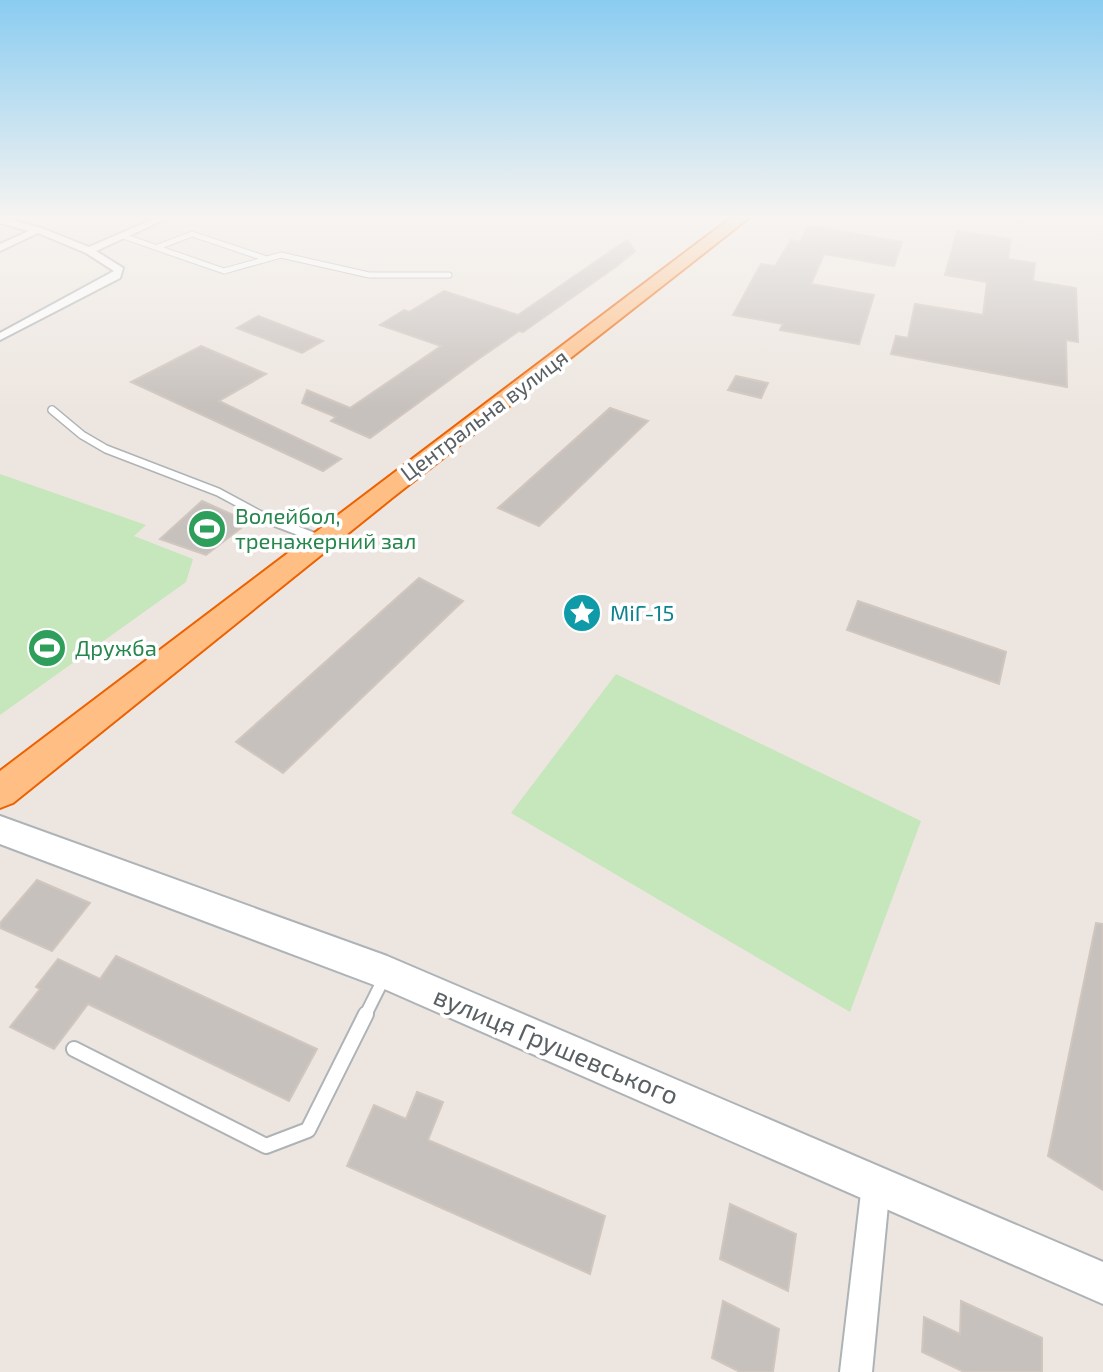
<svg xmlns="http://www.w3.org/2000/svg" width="1103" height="1372" font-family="'Exo 2',sans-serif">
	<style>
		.green { fill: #c6e6bb }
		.building { fill: #c7c1bd; stroke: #d1c6be; stroke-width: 2 }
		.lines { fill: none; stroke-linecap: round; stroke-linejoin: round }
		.lane-far4-casing { stroke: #aeb3b6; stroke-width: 7 }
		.lane-far3-casing { stroke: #aeb3b6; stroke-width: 10 }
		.lane-far2-casing { stroke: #aeb3b6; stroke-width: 12 }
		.lane-far1-casing { stroke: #aeb3b6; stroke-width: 15 }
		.lane-casing { stroke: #aeb3b6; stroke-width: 18 }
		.street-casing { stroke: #aeb3b6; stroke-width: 4 }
		.secondary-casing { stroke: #adb3b7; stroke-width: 4 }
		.highway-casing { stroke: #ec6100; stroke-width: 4 }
		.lane-far4 { stroke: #fff; stroke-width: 5 }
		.lane-far3 { stroke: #fff; stroke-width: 7 }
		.lane-far2 { stroke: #fff; stroke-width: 8 }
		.lane-far1 { stroke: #fff; stroke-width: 11 }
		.lane { stroke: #fff; stroke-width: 14 }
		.street { fill: #fff; fill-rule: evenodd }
		.secondary { fill: #fff; fill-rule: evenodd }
		.highway { fill: #ffbe84; fill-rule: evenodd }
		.labels { text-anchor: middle; stroke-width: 7; stroke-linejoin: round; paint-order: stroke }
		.street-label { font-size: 22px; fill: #595f62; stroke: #fff }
		.leisure-label { font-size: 22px; fill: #27864d; stroke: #fff; text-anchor: start }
		.culture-label { font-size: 22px; fill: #0d838f; stroke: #fff; text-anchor: start }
		.near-street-label { font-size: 26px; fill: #595f62; stroke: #fff }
	</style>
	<rect width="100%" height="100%" fill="#ede6e0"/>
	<g class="green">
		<path d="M0,474L146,525L134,536L193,559L186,582L0,715Z"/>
		<path d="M616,674L921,821L850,1012L511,813Z"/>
	</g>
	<g class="building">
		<path d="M809,226L902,242L894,266L824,254L811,284L874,295L859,344L780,330L783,324L733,315L761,264L775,266L791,240L800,242Z"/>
		<path d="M957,231L1011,239L1008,259L1035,263L1033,281L1076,288L1078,342L1066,340L1067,387L891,354L896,336L908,338L915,304L983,315L987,282L945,275Z"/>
		<path d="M627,240L635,251L617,266L523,332L519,331L477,360L370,438L331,421L336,417L302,403L307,390L350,408L441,346L380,325L404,310L409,312L444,291L518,315Z"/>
		<path d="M258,316L323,341L302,353L237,328Z"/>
		<path d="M201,346L266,374L219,401L341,459L323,471L131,382Z"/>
		<path d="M736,376L768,383L761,398L728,390Z"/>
		<path d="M610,408L648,421L539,526L498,508Z"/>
		<path d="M202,501L249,522L206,555L160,539Z"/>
		<path d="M419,578L463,601L283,773L236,742Z"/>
		<path d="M858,601L1006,652L999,684L847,630Z"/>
		<path d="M37,880L90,903L52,951L0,928V923Z"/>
		<path d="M1096,923L1103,924V1190L1048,1156Z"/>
		<path d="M116,956L317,1049L289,1101L88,1004L54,1049L10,1027L40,989L36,987L58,959L100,979Z"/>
		<path d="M417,1092L443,1102L428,1140L605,1216L590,1274L347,1166L374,1105L406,1119Z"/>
		<path d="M730,1204L796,1234L788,1291L720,1259Z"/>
		<path d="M723,1301L779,1329L773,1372H740L712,1358Z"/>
		<path d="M961,1301L1042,1338V1372H964L922,1352L924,1317L960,1334Z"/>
	</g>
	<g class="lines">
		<defs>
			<g id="lane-far4">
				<path d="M123,236L224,271L281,255L369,275H449"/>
				<path d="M158,247L192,234L264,258"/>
			</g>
			<path id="lane-far3" d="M52,410L82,435L106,449L218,492L270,520"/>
			<path id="lane-far2" d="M265,518L322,540"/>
			<path id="lane-far1" d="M365,1016L385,976"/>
			<path id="lane" d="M74,1049L266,1146L308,1130L366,1014"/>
			<g id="street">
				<path d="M0,217L41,228L89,247L158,217H170L96,251L123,268L120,278L0,340V333L114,271L86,253L38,233L0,251V244L29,231L0,223Z"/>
				<path d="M876,1170L886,1174L890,1184L872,1372H840L862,1184L866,1174Z"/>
			</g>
			<path id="secondary" d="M0,816L387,956L1103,1262V1304L382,988L0,844Z"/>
			<path id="highway" d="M732,217H750L392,498L13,803L0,808V771Z"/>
		</defs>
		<use href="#lane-far4" class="lane-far4-casing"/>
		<use href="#lane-far3" class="lane-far3-casing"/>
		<use href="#lane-far2" class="lane-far2-casing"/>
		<use href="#lane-far1" class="lane-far1-casing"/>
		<use href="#lane" class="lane-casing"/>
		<use href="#street" class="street-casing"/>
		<use href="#secondary" class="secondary-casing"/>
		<use href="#highway" class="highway-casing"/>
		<use href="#lane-far4" class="lane-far4"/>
		<use href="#lane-far3" class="lane-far3"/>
		<use href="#lane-far2" class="lane-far2"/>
		<use href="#lane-far1" class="lane-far1"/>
		<use href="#lane" class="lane"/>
		<use href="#street" class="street"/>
		<use href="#secondary" class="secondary"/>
		<use href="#highway" class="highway"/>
	</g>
	<linearGradient id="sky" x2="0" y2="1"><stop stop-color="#8accf1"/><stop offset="0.53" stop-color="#f7f4f1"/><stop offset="1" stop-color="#f7f4f1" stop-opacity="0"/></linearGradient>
	<rect width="1103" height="409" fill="url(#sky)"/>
	<defs>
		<symbol id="stadium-disc" viewBox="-11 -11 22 22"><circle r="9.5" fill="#2e9e5b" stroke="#fff"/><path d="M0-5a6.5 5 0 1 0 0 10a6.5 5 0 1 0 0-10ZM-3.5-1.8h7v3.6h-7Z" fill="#fff"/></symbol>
		<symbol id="sight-disc" viewBox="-11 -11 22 22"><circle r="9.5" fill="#0f9aa8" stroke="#fff"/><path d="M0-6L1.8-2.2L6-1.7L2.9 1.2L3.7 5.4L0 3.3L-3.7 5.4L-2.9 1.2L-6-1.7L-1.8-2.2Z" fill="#fff"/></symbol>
	</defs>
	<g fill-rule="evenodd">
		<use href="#stadium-disc" x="185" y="507" width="44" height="44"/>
		<use href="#sight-disc" x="560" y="591" width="44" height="44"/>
		<use href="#stadium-disc" x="25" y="626" width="44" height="44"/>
	</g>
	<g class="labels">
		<g class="street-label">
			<text transform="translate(484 415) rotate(-37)" y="8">Центральна вулиця</text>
		</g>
		<g class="leisure-label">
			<text x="235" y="524">Волейбол,<tspan x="235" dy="25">тренажерний зал</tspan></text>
			<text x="75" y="656">Дружба</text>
		</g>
		<g class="culture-label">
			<text x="610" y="621">МіГ-15</text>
		</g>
		<g class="near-street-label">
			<text transform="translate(556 1046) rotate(23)" y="9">вулиця Грушевського</text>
		</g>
	</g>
</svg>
